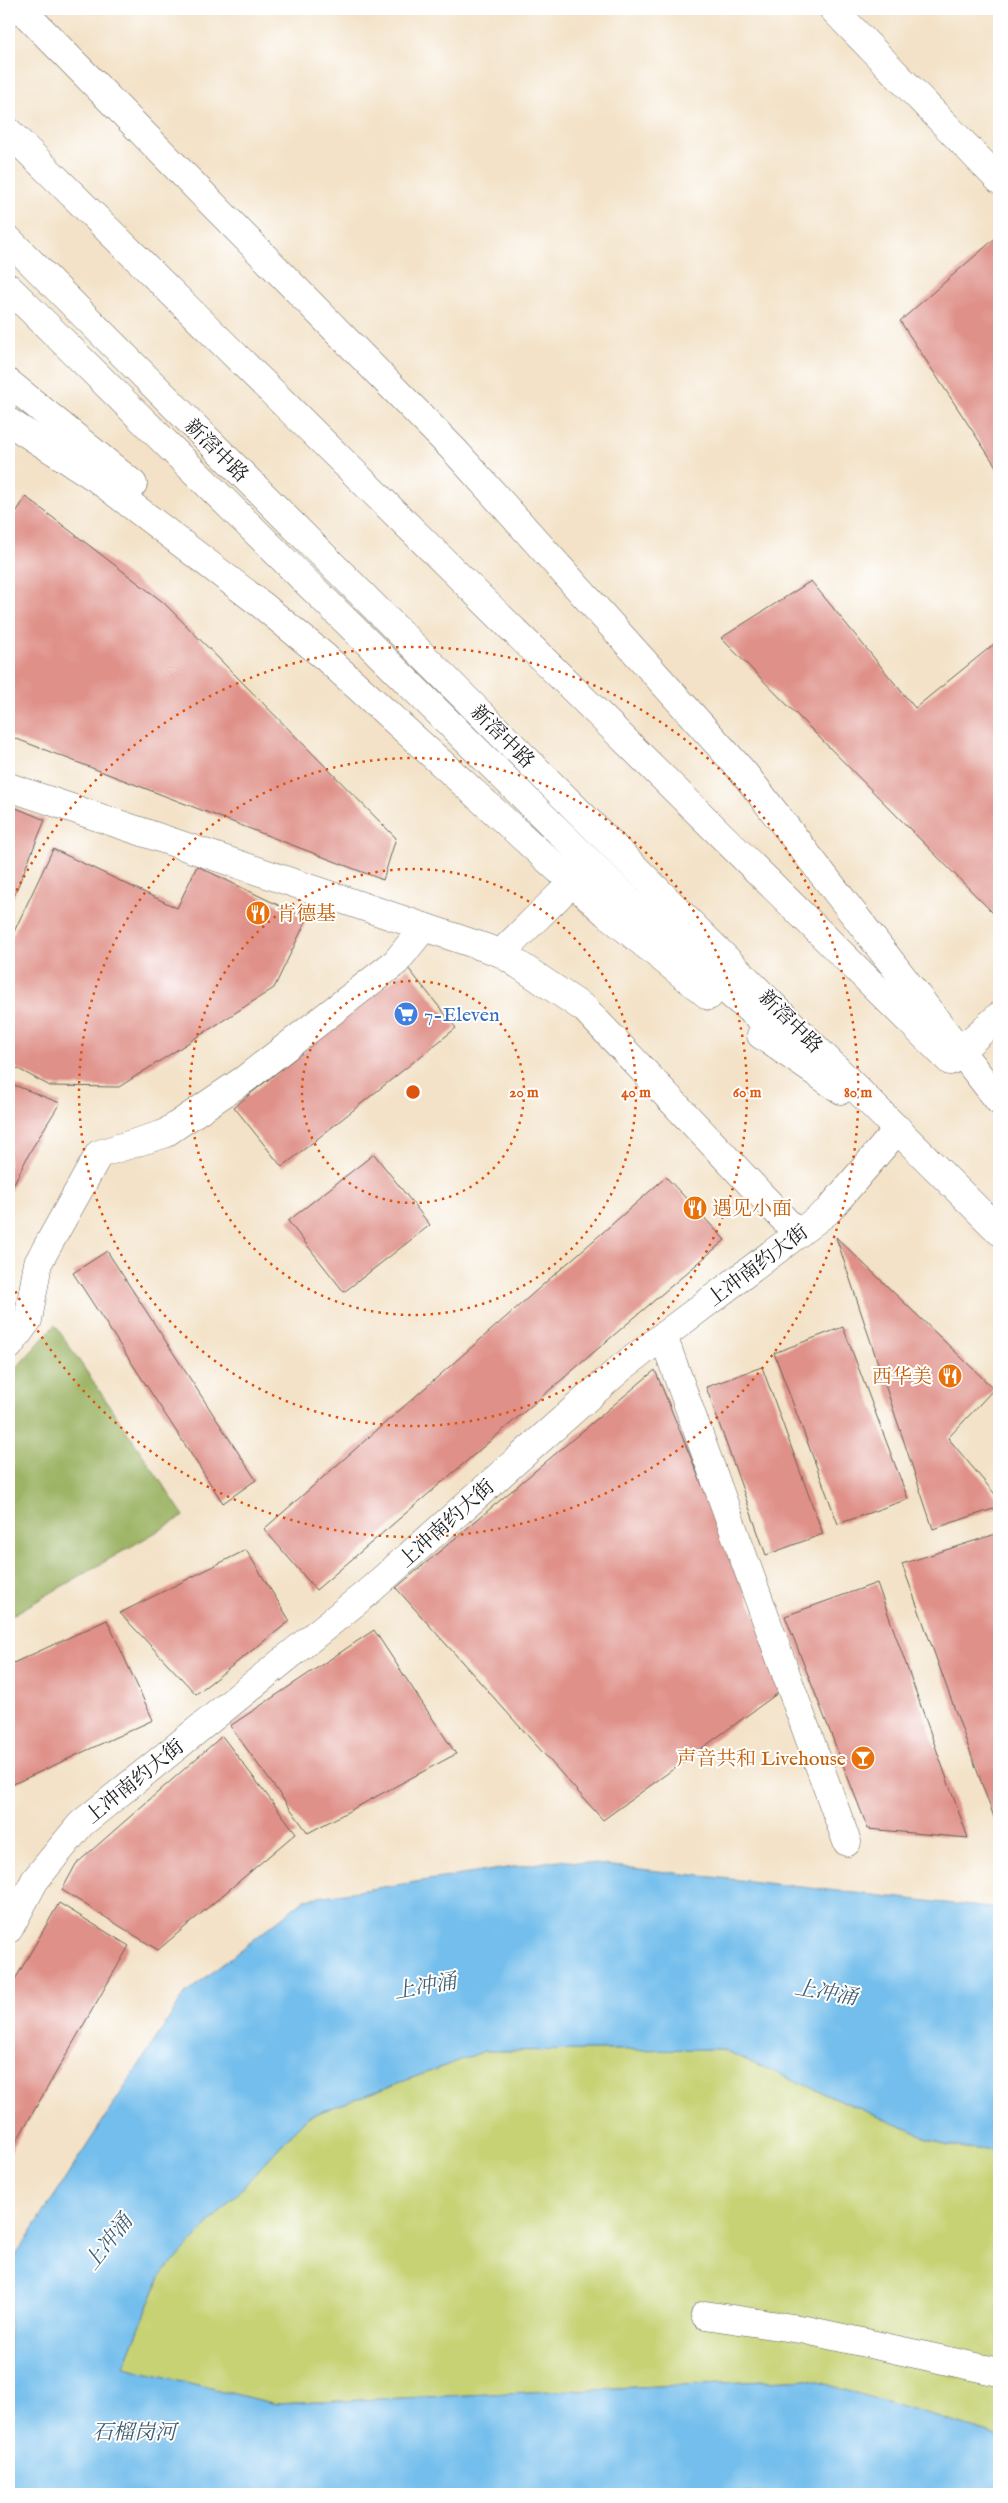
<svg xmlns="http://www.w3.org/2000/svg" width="1008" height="2503" font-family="'IM FELL English','Noto Serif SC',serif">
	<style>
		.green { fill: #c6d273; stroke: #717748 }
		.forest { fill: #9cb465; stroke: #5c6840 }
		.water { fill: #73beec; stroke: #486d84 }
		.building { fill: #df9088 }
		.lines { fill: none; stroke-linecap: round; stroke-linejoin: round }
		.minor-casing { stroke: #676158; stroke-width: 29 }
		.highway-casing { stroke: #676158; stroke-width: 29 }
		.minor { stroke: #fff; stroke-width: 28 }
		.highway { stroke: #fff; stroke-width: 28 }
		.ring { fill: none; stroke: #de560d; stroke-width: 2.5; stroke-dasharray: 2.5 5 }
		.labels { text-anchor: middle; stroke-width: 4; stroke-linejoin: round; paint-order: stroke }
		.street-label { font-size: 20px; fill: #1c1c1c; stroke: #fff }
		.food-label { font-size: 20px; fill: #c56008; stroke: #fff; text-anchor: start }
		.shop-label { font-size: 20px; fill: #366cbe; stroke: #fff; text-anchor: start }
		.water-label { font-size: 21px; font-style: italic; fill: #3f5d6f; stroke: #fff }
		.centre { fill: #de560d; stroke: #fff; stroke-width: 2.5 }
		.ring-label { font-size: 15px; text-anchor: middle; font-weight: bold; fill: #de560d; stroke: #fff; stroke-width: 4; stroke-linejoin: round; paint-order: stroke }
	</style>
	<rect width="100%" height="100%" fill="#fff"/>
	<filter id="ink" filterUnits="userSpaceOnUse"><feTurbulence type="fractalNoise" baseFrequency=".02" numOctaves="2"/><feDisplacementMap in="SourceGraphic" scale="10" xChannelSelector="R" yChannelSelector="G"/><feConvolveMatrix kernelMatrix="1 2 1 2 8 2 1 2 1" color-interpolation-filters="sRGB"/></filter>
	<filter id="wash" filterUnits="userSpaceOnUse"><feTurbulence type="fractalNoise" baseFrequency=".0096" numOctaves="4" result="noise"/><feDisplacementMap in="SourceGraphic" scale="20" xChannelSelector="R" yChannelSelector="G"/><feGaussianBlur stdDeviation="1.12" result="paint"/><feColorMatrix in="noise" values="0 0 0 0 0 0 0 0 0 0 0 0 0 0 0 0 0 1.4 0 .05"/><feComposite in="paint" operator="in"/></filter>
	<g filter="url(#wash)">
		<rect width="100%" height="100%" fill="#f3e2c7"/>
		<path class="green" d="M721,2049L947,2146L999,2151V2436L809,2379L276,2404L124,2367L160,2277L307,2117L485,2051Z"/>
		<path class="forest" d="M55,1325L184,1516L9,1617V1376Z"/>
		<path class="water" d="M559,1860L999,1909V2151L947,2146L721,2049L485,2051L307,2117L160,2277L124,2367L276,2404L809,2379L999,2436V2494H9V2266L185,1994L305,1899Z"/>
		<g id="blocks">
			<g class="building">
				<path d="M999,235V471L900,321Z"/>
				<path d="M26,497L163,602L396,838L383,880L9,736V523Z"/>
				<path d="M811,581L915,708L999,640V919L721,638Z"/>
				<path d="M9,805L45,820L9,908Z"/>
				<path d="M53,849L177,908L197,866L307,919L274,988L119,1087L50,1086L9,1064V952L12,936Z"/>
				<path d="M408,968L456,1028L282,1167L234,1107Z"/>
				<path d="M9,1083L60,1103L31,1150L9,1193Z"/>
				<path d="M374,1154L430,1225L344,1292L288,1221Z"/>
				<path d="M666,1177L725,1240L316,1590L264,1529Z"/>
				<path d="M836,1237L994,1389L948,1438L999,1499V1507L933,1529Z"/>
				<path d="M107,1251L256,1480L223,1503L73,1273Z"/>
				<path d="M843,1327L908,1499L838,1524L774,1353Z"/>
				<path d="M762,1367L823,1534L766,1555L706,1387Z"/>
				<path d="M655,1370L785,1688L603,1820L396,1588Z"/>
				<path d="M999,1533V1831L902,1564Z"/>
				<path d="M246,1550L290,1621L196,1694L120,1613Z"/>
				<path d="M877,1583L968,1838L868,1829L785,1616Z"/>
				<path d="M107,1620L153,1720L9,1786V1665Z"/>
				<path d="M374,1630L456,1754L308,1833L230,1726Z"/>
				<path d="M222,1736L296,1833L158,1950L62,1890L76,1864Z"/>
				<path d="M59,1903L129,1946L9,2154V1990Z"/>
			</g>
		</g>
	</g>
	<g filter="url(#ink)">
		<use href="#blocks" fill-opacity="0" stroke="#676158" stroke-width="1"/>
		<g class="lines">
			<defs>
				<g id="minor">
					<path d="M833,9L999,180"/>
					<path d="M9,787L501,953L572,883"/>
					<path d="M501,953L585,1009L798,1234"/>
					<path d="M960,1051L999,1016"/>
					<path d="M663,1336L847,1842"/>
					<path d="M9,1346L28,1320L38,1263L99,1154L164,1134L245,1079L396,962L424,927"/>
					<path d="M9,1929L35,1880L81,1824L367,1593L621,1368L828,1211L898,1129"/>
					<path d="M705,2315L806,2330L999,2372"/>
				</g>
				<g id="highway">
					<path d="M21,9L455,451L744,773L999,1101"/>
					<path d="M9,132L950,1061"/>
					<path d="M9,240C337,572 669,901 999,1231"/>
					<path d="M9,288L627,899L733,996L786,1039"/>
					<path d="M9,383L133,484"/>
					<path d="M9,422L96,478L262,605L325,657L606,913L709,996"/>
					<path d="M761,1035L841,1090"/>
				</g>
			</defs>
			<use href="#minor" class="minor-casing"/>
			<use href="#highway" class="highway-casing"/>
			<use href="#minor" class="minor"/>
			<use href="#highway" class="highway"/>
		</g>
	</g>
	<g class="ring">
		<circle cx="413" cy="1092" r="111"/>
		<circle cx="413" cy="1092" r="223"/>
		<circle cx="413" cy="1092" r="334"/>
		<path d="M10 904A445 445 0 1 1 10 1280"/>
	</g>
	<defs>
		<symbol id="restaurant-disc" viewBox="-11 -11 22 22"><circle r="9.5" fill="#e8710a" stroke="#fff"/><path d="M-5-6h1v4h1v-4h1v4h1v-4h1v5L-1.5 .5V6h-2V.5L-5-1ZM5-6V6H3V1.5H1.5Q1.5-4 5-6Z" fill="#fff"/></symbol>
		<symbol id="supermarket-disc" viewBox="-11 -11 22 22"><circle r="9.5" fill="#3f7fe0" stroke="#fff"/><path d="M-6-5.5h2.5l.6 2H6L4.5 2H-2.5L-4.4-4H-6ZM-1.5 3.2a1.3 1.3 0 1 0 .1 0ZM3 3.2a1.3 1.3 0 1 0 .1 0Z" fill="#fff"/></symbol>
		<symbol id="bar-disc" viewBox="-11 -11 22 22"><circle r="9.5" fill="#e8710a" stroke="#fff"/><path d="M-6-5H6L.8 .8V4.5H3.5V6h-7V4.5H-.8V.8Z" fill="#fff"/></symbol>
	</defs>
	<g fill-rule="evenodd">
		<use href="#restaurant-disc" x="244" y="899" width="28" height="28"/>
		<use href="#supermarket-disc" x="392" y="1000" width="28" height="28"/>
		<use href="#restaurant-disc" x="681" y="1194" width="28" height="28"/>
		<use href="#restaurant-disc" x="936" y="1362" width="28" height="28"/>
		<use href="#bar-disc" x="849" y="1744" width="28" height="28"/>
	</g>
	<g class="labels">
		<g class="street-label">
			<text transform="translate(217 450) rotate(45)" y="7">新滘中路</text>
			<text transform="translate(503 736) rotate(45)" y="7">新滘中路</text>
			<text transform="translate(791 1021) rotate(45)" y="7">新滘中路</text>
			<text transform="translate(757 1265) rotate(-37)" y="7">上冲南约大街</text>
			<text transform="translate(446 1523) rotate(-42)" y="7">上冲南约大街</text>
			<text transform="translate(134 1781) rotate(-39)" y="7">上冲南约大街</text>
		</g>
		<g class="food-label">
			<text x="276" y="920">肯德基</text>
			<text x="712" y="1215">遇见小面</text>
			<text x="932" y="1383" text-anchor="end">西华美</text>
			<text x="846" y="1765" text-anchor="end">声音共和 Livehouse</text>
		</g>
		<g class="shop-label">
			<text x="424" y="1021">7-Eleven</text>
		</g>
		<g class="water-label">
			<text transform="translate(425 1986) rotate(-10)" y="7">上冲涌</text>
			<text transform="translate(826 1992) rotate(10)" y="7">上冲涌</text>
			<text transform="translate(108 2242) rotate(-52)" y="7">上冲涌</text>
			<text x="134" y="2439">石榴岗河</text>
		</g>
	</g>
	<circle cx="413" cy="1092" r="8" class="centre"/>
	<g class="ring-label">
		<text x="524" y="1097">20 m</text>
		<text x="636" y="1097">40 m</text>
		<text x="747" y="1097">60 m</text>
		<text x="858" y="1097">80 m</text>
	</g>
	<rect width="1008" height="2503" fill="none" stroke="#fff" stroke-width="30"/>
</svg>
